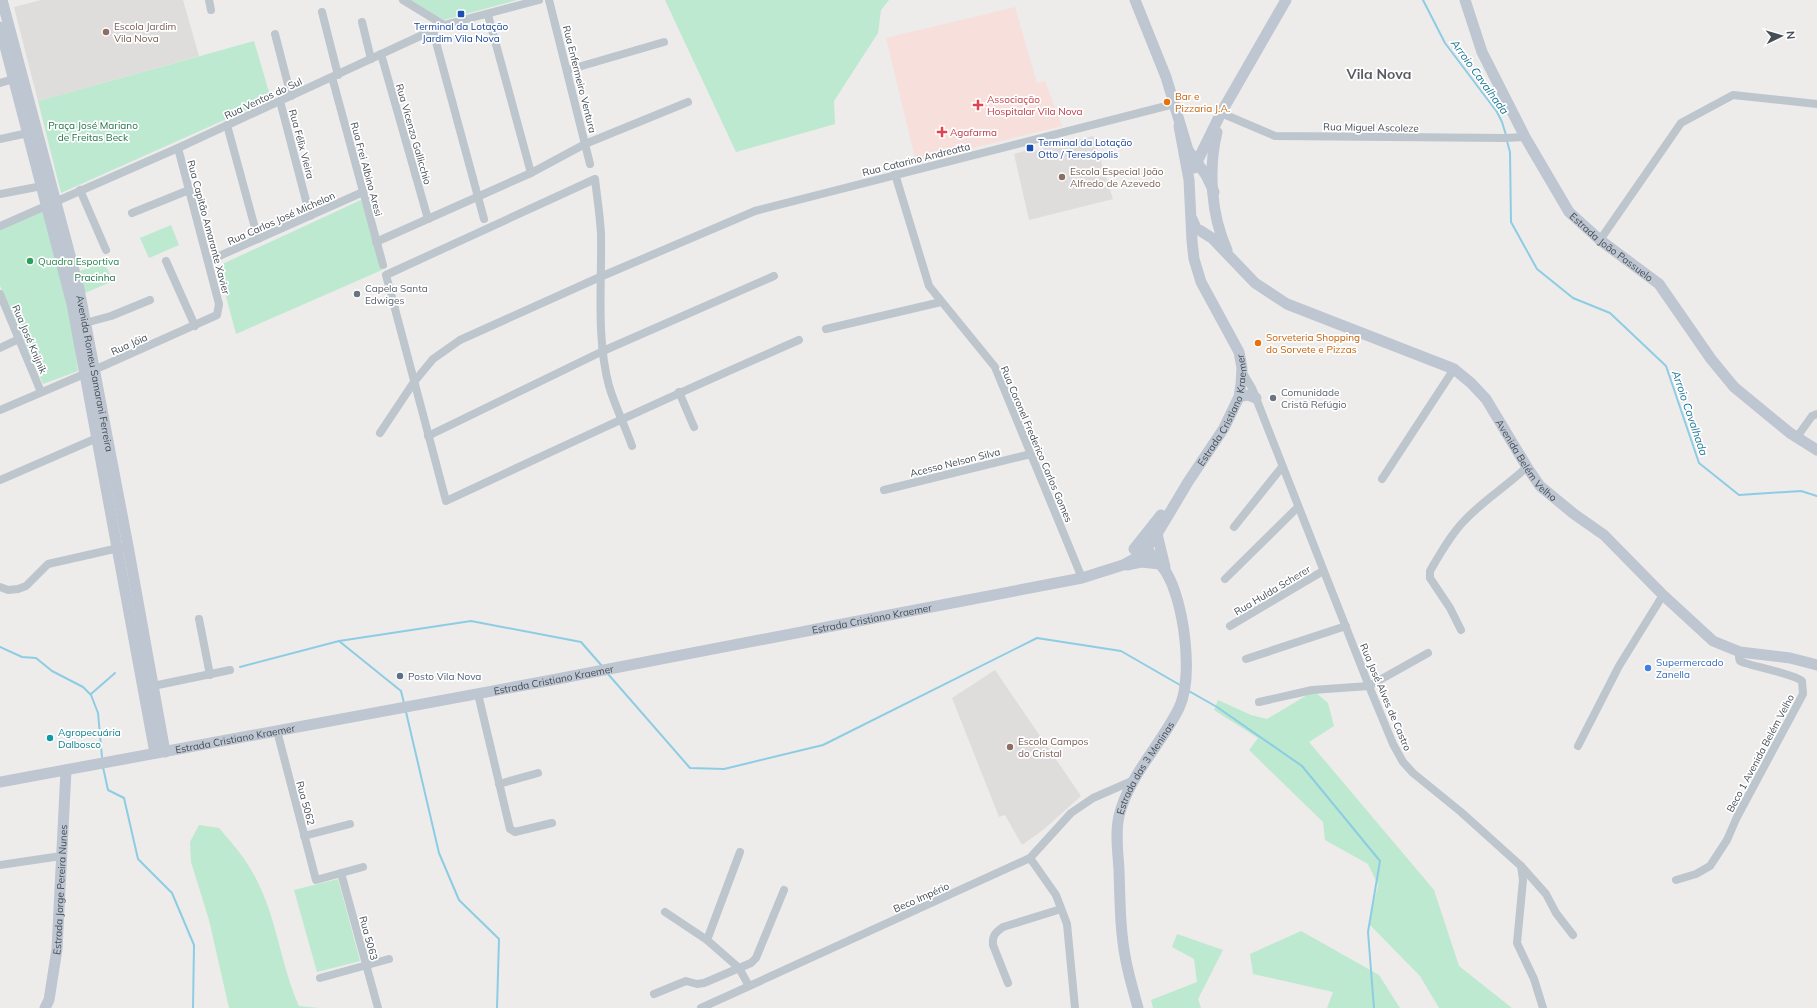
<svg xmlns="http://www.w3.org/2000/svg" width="1817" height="1008" font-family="Mulish,sans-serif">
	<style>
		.education { fill: #dfdcdc }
		.medical { fill: #f7dfdc }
		.green { fill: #bce9cf }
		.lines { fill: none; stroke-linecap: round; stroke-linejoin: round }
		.stream { stroke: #8dcde3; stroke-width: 2 }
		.street { stroke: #bdc5cd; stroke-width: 8 }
		.secondary { stroke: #bdc6d1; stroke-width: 11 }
		.transit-dot { fill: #1a4fb4; stroke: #fff; stroke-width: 1.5 }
		.education-dot { fill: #8d6e63; stroke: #fff; stroke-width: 1.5 }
		.food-dot { fill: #e8710a; stroke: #fff; stroke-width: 1.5 }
		.health-dot { fill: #e0444e; stroke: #fff; stroke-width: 1.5 }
		.leisure-dot { fill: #2e9e5b; stroke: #fff; stroke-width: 1.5 }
		.worship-dot { fill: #6b7280; stroke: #fff; stroke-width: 1.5 }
		.shop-dot { fill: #3f7fe0; stroke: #fff; stroke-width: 1.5 }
		.service-dot { fill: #5c6f8a; stroke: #fff; stroke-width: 1.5 }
		.culture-dot { fill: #0f9aa8; stroke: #fff; stroke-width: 1.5 }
		.labels { text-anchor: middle; stroke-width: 3.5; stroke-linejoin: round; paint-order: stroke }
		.education-label { font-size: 10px; fill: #785e54; stroke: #fff; text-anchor: start }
		.transit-label { font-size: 10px; fill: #164399; stroke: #fff }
		.street-label { font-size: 10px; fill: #454e57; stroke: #fff }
		.food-label { font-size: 10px; fill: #c56008; stroke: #fff; text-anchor: start }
		.health-label { font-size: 10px; fill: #be3a42; stroke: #fff; text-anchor: start }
		.park-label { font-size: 10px; fill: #1e704a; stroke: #fff }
		.leisure-label { font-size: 10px; fill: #27864d; stroke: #fff; text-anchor: start }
		.worship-label { font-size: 10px; fill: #5b616d; stroke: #fff; text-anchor: start }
		.shop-label { font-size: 10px; fill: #366cbe; stroke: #fff; text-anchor: start }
		.service-label { font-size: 10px; fill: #4e5e75; stroke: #fff; text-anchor: start }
		.culture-label { font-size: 10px; fill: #0d838f; stroke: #fff; text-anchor: start }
		.water-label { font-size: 11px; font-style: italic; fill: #187797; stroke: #fff }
		.district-label { font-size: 14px; font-weight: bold; fill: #595b60; stroke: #fff }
	</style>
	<rect width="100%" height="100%" fill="#eeebeb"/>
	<g class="education">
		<path d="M41,0H183L199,56L38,101L14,7Z"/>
		<path d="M1093,136L1113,199L1029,220L1014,154L1028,150L1030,152Z"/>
		<path d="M995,670L1081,796L1043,830L1022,845L1005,815L999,817L952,698Z"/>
	</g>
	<path class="medical" d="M1015,7L1037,83L1045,81L1062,126L916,162L886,38Z"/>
	<g class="green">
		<path d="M410,0H517L444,20Z"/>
		<path d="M665,0H889L881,10L878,33L834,101L835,124L736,152Z"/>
		<path d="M254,41L271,99L61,193L38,101Z"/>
		<path d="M361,200L382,270L236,334L218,266Z"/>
		<path d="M43,211L71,316L78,371L43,384L0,286V230Z"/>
		<path d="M171,225L179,245L149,258L140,238Z"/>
		<path d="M104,262L113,281L85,293L80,271Z"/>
		<path d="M1314,691L1328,703L1334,726L1309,742L1434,890L1459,966L1512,1008H1439L1420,976L1369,924L1378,885L1368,864L1325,840L1323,822L1249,750L1258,738L1214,710L1218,700L1251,715L1267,719Z"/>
		<path d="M199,825L219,828C232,843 245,858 254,875C277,916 280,964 299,1006L319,1008H229L209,920L191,862L190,842Z"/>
		<path d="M338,879L360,961L317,972L294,890Z"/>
		<path d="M1301,931L1379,975L1400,1008H1327L1333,992L1253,974L1250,954Z"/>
		<path d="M1177,934L1223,950L1198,999L1201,1008H1153L1151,1000L1197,982L1194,959L1172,947Z"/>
	</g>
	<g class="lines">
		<g class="stream">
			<path d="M1423,0L1445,43L1497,112L1502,122L1506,135"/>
			<path d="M1507,141L1510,152L1511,222L1537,269L1573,298L1610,313L1666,366L1699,463L1739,495L1801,491L1817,496"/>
			<path d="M339,641L401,691L404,703"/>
			<path d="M0,647L22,657L36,658L52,671L83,687L91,695L98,713L102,757"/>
			<path d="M240,667L339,641L471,621L581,642L602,666"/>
			<path d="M608,674L690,768L724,769L823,745L1037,638L1121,651L1180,685"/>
			<path d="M1187,690L1217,707L1302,766L1380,861L1368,932L1374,1008"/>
			<path d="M91,694L115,673"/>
			<path d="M406,712L439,853L459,900L499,939L497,1008"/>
			<path d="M103,767L108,790L124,798L138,859L172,893L194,945L193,1008"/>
		</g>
		<g class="street">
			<path d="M209,0L211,10"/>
			<path d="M403,0L444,25"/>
			<path d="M549,0L590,164"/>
			<path d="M322,12L338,75"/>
			<path d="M488,15L531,173"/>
			<path d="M362,22L371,59"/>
			<path d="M433,31L484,219"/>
			<path d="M275,34L291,96"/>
			<path d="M381,54L428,219"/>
			<path d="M568,70L664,42"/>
			<path d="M332,77L383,265"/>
			<path d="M0,83L14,79"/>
			<path d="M280,101L310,216"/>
			<path d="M1221,113L1275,136L1505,138L1525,137"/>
			<path d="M227,125L258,239"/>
			<path d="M0,139L28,133"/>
			<path d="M895,174L929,286L995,367L1082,578"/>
			<path d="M80,190L106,250"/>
			<path d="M0,194L42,186"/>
			<path d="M132,213L189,190"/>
			<path d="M0,226L178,148L444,25L539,0"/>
			<path d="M1600,240L1681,123L1733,95L1817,104"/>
			<path d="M376,242L531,173L585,144L688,102"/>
			<path d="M166,261L195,326"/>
			<path d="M208,261L363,192"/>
			<path d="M0,294L41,392"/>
			<path d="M85,323L111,316L150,300"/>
			<path d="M826,329L941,302"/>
			<path d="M0,348L19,339"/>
			<path d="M1243,373L1252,388L1369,686L1393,744L1403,762L1413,773L1461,812L1521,866L1546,894L1556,913L1573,935"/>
			<path d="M679,392L694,427"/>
			<path d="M0,410L103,366L217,315L219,304L178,148"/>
			<path d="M380,433L414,382L433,359L460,340L600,277L755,211L1174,104"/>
			<path d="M428,436L603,351L774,276"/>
			<path d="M1797,437L1812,416L1817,414"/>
			<path d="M632,446C625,426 615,406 609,386C596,337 602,284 601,234C600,215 597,197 595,179L386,275L446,501C563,446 680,392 799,340"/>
			<path d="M1382,479L1454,369"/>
			<path d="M0,480L97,438"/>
			<path d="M884,490L1031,454"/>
			<path d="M1234,527L1282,467"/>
			<path d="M1225,579L1298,507"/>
			<path d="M0,587L8,590L18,589L26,586L48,564L123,547"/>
			<path d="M199,619L210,675"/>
			<path d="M1230,626L1323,571"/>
			<path d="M1461,630L1450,608L1430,578V571C1440,554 1451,534 1465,520C1484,500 1507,486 1527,467"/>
			<path d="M1246,659L1346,626"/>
			<path d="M153,686L230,670"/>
			<path d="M478,694L510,829L515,832L552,823"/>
			<path d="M1259,702L1312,690L1369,686L1428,653"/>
			<path d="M277,731L316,880L363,867"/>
			<path d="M1578,746L1619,666L1663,595"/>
			<path d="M499,784L538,773"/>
			<path d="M304,836L350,824"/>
			<path d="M1030,858L1056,895L1067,924L1075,1008"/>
			<path d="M0,865L61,856"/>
			<path d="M1521,866L1523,880L1517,943L1534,979L1543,1008"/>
			<path d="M341,873L378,1008"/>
			<path d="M1676,880L1696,874L1710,866L1727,840L1737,817L1803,694L1802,681C1792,673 1742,664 1740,661C1738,658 1739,655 1740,652"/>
			<path d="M665,912L707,940L739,968L749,986"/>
			<path d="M707,940L740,852"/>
			<path d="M320,978L389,959"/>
			<path d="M1008,983L993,945C992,935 996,932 1003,927L1061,909"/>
			<path d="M654,994L686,981L697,984L704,983L751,963L756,958L784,890"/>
			<path d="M701,1008L1030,858L1071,813L1093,798L1132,781"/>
		</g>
		<g class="secondary">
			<path id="s1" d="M2,0L79,289L128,546L165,752"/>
			<path d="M1135,0L1166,77L1188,150L1206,175L1214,192"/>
			<path id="s2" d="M1465,0L1482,52L1525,137L1569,212L1600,240L1659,284L1711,359L1734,387L1790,433L1817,450"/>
			<path d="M0,27L72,304L155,753"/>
			<path d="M1217,132C1208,169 1211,215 1227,250"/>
			<path d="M1194,168L1221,113L1286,0"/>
			<path id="s3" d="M1192,219L1196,228L1212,238L1255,283L1287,304L1454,369L1471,383L1486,399L1527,467L1540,486L1574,514L1604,535L1663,595L1713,641L1740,652L1790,658L1817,665"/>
			<path d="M1239,397L1248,395L1256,398"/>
			<path d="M1157,534L1165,567"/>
			<path d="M1134,549L1161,515"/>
			<path d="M1127,565L1141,562L1160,564"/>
			<path id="s4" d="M0,782L552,680L853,622L1082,578L1123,565L1134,559L1146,549L1157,534L1188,482L1224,428L1239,397L1241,384L1242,368L1239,352L1201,282L1194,259L1192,241L1189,180L1179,126"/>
			<path id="s5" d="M45,1008L49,1000L57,949L66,770"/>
			<path id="s6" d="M1138,1008C1134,993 1129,977 1126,961C1120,932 1120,900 1119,870C1118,853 1115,833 1119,816C1129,775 1161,745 1179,708C1194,677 1184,601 1166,572C1159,561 1149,552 1140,543"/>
		</g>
	</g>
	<g class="transit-dot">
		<rect x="457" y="10" width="8" height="8" rx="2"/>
		<rect x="1026" y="144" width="8" height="8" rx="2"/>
	</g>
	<g class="education-dot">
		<circle cx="106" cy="32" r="4"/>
		<circle cx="1062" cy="177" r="4"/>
		<circle cx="1010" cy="747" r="4"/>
	</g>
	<g class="food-dot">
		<circle cx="1167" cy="102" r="4"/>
		<circle cx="1258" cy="343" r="4"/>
	</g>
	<g class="health-dot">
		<path d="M976 99h4v4h4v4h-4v4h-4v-4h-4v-4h4z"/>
		<path d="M940 126h4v4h4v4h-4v4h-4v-4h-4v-4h4z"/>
	</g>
	<circle class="leisure-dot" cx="30" cy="261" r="4"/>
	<g class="worship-dot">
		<circle cx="357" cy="294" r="4"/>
		<circle cx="1273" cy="398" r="4"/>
	</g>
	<circle class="shop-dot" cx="1648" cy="668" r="4"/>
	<circle class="service-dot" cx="400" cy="676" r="4"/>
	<circle class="culture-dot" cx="50" cy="738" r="4"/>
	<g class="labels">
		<g class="education-label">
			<text x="114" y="30">Escola Jardim<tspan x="114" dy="12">Vila Nova</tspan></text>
			<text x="1070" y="175">Escola Especial João<tspan x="1070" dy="12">Alfredo de Azevedo</tspan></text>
			<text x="1018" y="745">Escola Campos<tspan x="1018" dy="12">do Cristal</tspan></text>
		</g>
		<g class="transit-label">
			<text x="461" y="30">Terminal da Lotação<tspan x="461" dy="12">Jardim Vila Nova</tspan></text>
			<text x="1038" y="146" text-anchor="start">Terminal da Lotação<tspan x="1038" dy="12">Otto / Teresópolis</tspan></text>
		</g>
		<g class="street-label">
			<text transform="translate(580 79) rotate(76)" y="4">Rua Enfermeiro Ventura</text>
			<text transform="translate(263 98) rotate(-25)" y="4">Rua Ventos do Sul</text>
			<text transform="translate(1371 127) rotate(1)" y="4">Rua Miguel Ascoleze</text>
			<text transform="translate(414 134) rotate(74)" y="4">Rua Vicenzo Gallicchio</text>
			<text transform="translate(302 144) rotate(75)" y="4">Rua Félix Vieira</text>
			<text transform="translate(916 159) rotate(-14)" y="4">Rua Catarino Andreatta</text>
			<text transform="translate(367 169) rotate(75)" y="4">Rua Frei Albino Aresi</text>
			<text transform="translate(281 218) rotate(-24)" y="4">Rua Carlos José Michelon</text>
			<text transform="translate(209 227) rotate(75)" y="4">Rua Capitão Amarante Xavier</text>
			<text dy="4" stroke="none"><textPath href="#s2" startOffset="292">Estrada João Passuelo</textPath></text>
			<text transform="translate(30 339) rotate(67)" y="4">Rua José Knijnik</text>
			<text transform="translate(129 344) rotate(-24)" y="4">Rua Jóia</text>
			<text dy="4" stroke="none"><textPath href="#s1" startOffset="385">Avenida Romeu Samarani Ferreira</textPath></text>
			<text dy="4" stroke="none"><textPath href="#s4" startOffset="1333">Estrada Cristiano Kraemer</textPath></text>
			<text transform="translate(1037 444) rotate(67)" y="4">Rua Coronel Frederico Carlos Gomes</text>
			<text dy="4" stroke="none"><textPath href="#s3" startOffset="426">Avenida Belém Velho</textPath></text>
			<text transform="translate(955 462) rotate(-14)" y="4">Acesso Nelson Silva</text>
			<text transform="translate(1272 590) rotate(-31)" y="4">Rua Hulda Scherer</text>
			<text dy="4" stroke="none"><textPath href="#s4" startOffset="887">Estrada Cristiano Kraemer</textPath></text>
			<text dy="4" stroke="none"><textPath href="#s4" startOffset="563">Estrada Cristiano Kraemer</textPath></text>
			<text transform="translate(1386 697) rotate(67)" y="4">Rua José Alves de Castro</text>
			<text dy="4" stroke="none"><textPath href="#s4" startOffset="239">Estrada Cristiano Kraemer</textPath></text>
			<text transform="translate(1760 753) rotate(-62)" y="4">Beco 1 Avenida Belém Velho</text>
			<text dy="4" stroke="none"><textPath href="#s6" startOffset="249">Estrada das 3 Meninas</textPath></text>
			<text transform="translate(306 803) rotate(75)" y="4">Rua 5062</text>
			<text dy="4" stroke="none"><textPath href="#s5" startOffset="120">Estrada Jorge Pereira Nunes</textPath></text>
			<text transform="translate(921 897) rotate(-24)" y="4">Beco Império</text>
			<text transform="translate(369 938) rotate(75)" y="4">Rua 5063</text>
		</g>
		<g class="food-label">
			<text x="1175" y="100">Bar e<tspan x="1175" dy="12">Pizzaria J.A.</tspan></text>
			<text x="1266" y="341">Sorveteria Shopping<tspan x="1266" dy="12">do Sorvete e Pizzas</tspan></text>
		</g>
		<g class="health-label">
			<text x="987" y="103">Associação<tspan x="987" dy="12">Hospitalar Vila Nova</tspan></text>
			<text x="950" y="136">Agafarma</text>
		</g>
		<g class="park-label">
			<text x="93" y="129">Praça José Mariano<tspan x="93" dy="12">de Freitas Beck</tspan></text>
			<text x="95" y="281">Pracinha</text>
		</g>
		<g class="leisure-label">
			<text x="38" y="265">Quadra Esportiva</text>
		</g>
		<g class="worship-label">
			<text x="365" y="292">Capela Santa<tspan x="365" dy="12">Edwiges</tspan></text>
			<text x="1281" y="396">Comunidade<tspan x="1281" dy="12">Cristã Refúgio</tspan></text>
		</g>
		<g class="shop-label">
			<text x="1656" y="666">Supermercado<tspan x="1656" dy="12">Zanella</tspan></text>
		</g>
		<g class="service-label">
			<text x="408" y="680">Posto Vila Nova</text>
		</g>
		<g class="culture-label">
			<text x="58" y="736">Agropecuária<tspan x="58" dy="12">Dalbosco</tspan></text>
		</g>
		<g class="water-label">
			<text transform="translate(1480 77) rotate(54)" y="4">Arroio Cavalhada</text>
			<text transform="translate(1690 413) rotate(71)" y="4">Arroio Cavalhada</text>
		</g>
		<g class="district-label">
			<text x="1379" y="79">Vila Nova</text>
		</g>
	</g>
	<g transform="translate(1781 36) rotate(85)" stroke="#ffffff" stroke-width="3" paint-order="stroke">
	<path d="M0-3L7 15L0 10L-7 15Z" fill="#454e57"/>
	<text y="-6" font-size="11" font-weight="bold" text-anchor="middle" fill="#454e57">N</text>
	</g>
</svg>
